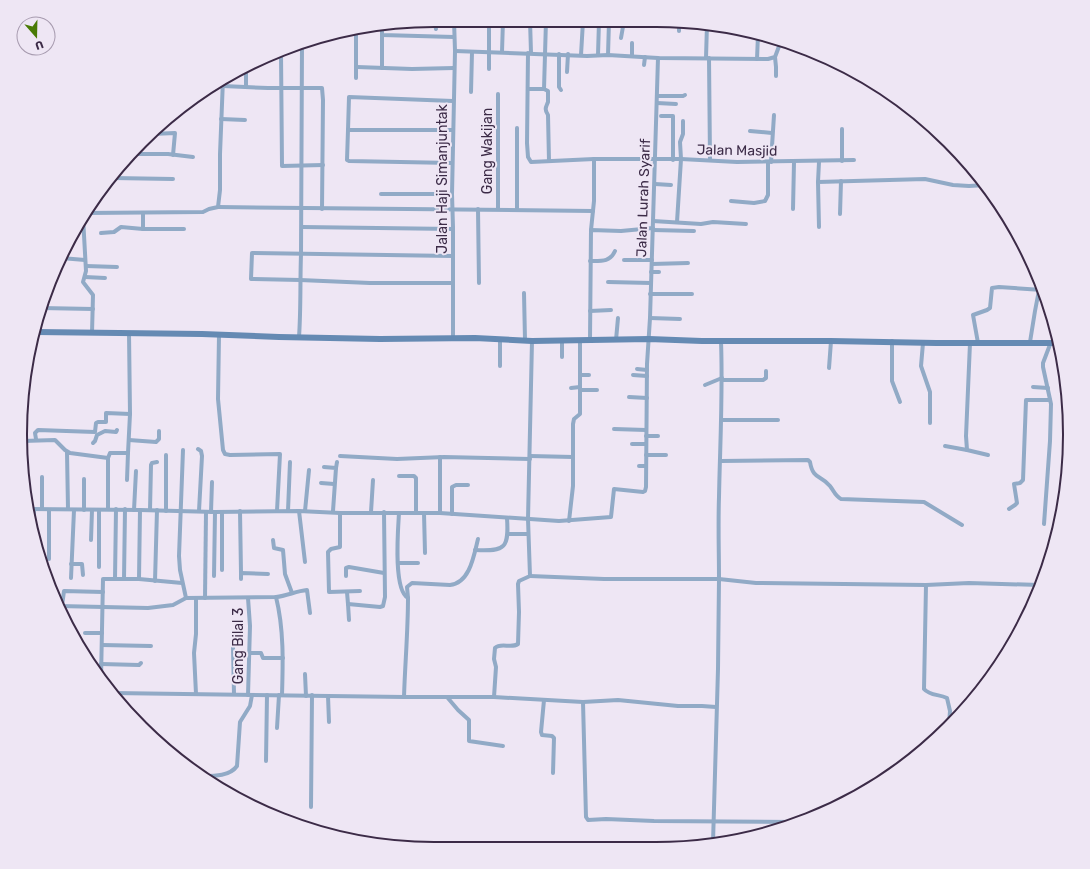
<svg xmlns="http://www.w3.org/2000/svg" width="1090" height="869" font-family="Rubik,sans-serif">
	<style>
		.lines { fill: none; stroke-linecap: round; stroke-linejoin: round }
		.street { stroke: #91aac6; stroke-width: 4 }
		.secondary { stroke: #658ab3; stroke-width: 6 }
		.labels { text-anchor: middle; stroke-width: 4; stroke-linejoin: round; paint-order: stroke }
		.street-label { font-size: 14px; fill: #3c2b47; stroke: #eee6f4 }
		.rim { fill: none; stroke: #3c2b47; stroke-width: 2 }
	</style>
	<rect width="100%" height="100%" fill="#eee6f4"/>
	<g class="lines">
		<g class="street">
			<path d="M434,20L436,29"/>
			<path d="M530,20L531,53"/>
			<path d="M546,20L544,89L548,91C548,94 548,98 548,102C546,107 544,109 548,115L549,161"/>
			<path d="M679,21V31"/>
			<path d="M481,24L482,20"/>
			<path d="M382,27V35L454,37"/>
			<path d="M356,30V78"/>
			<path d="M382,35V68"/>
			<path d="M621,38L624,21"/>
			<path d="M455,51L587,56L608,55L658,58L768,59L775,57L781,41"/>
			<path d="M502,52L503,20"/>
			<path d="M281,53L282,166L323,165"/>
			<path d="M528,53L527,143L528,157L531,162L594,159H681L737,162L854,160"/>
			<path d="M559,54V87L561,90"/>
			<path d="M581,55L583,21"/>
			<path d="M598,55L599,21"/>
			<path d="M608,55L609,21"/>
			<path d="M632,56V43"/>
			<path d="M775,57L776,67V76"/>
			<path d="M706,58L707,24"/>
			<path d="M709,58L710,160"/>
			<path d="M757,59L758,35"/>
			<path d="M644,65L645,57"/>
			<path d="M357,67L412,69L454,68"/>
			<path d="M246,68V87"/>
			<path d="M489,69V26"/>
			<path d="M567,72L568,54"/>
			<path d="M223,86L268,88H322L323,100L322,209"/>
			<path d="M528,89H544"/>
			<path d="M471,92L472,52"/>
			<path d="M657,96H683L685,95"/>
			<path d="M657,103L676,104"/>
			<path d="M661,116H673V160"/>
			<path d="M221,119L245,120"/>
			<path d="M160,127L161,133"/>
			<path d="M517,128V209"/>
			<path d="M348,130L349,97L453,101"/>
			<path d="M750,131L772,133"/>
			<path d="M152,134L175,133L173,155"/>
			<path d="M131,154H168L193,157"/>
			<path d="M842,161V129"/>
			<path d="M771,162L774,115"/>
			<path d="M452,163L349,161L347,160L348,130H453"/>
			<path d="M113,178L173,179"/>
			<path d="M818,182L819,162"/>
			<path d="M655,184L671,185"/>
			<path d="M381,194H452"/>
			<path d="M731,201L754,203L765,201L768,195V162"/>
			<path d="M218,207L593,211"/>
			<path d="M478,209L479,283"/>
			<path d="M498,209V94"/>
			<path d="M793,209L794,162"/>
			<path d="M86,213L203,212L209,209L218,207L220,190V154L223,79"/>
			<path d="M143,213V229H184"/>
			<path d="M840,214L841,181"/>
			<path d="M83,217L86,271L83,282L93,295L92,333"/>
			<path d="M653,221L701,224L713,222L746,224"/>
			<path d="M677,222L681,159L680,142L683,134V121"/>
			<path d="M302,227L453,229"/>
			<path d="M819,227L818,182L925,179L953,185L969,186L986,185"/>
			<path d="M591,230L594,201V159"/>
			<path d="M653,230L694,231"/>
			<path d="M101,233L114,232L121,227L143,229"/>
			<path d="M61,258L85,260"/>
			<path d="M624,260H652"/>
			<path d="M590,261C602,261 610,262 615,251"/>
			<path d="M652,264L688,263"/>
			<path d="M86,266L117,267"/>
			<path d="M651,272H659"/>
			<path d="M85,277L105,278"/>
			<path d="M608,282L651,283"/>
			<path d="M452,283H370L300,280L251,279L252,253L453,256"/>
			<path d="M524,293L525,340"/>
			<path d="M650,294H692"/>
			<path d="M41,308L93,309"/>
			<path d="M590,311L611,310"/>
			<path d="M650,318L680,319"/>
			<path d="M219,335L218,399L223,450L225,454L230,455L280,454L277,511"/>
			<path d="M299,337C301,309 300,282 301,254L302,44"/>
			<path d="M453,338V227L452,194L455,51L454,20"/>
			<path d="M590,340L591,230L621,231L653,228"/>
			<path d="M616,340L618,318"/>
			<path d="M892,341V381L900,402"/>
			<path d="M1030,342L1035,311L1039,290V282"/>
			<path d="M923,343L921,366L930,392V423"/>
			<path d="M970,343L966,436L967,450L988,455"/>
			<path d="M978,343L973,315L987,310L990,308L992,288L999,287L1042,290"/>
			<path d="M562,357V341"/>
			<path d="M500,366V339"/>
			<path d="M829,368L831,341"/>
			<path d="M637,369L647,370"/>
			<path d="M580,375H589"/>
			<path d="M633,375L647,376"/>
			<path d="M722,380H763L766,378V371"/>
			<path d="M705,385L722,378"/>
			<path d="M1033,387L1048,388"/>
			<path d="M571,388L580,387"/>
			<path d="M580,390H597"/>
			<path d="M629,397L647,398"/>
			<path d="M721,420H778"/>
			<path d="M614,429L646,430"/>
			<path d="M646,436H658"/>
			<path d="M36,439L35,433L38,430L95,432L96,423L98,422H106V413L130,414"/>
			<path d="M129,440L156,442L159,439V431"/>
			<path d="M23,441L55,440L65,450L70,453L108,458"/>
			<path d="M93,443L95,441L97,435L105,431L116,432L117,430"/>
			<path d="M632,444H646"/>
			<path d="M945,446L967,450"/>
			<path d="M198,449L201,451L202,456L199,511"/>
			<path d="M183,450L179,556L180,570L186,598"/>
			<path d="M67,452L68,509"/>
			<path d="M646,455H666"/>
			<path d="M340,456L397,459L444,457L530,459"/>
			<path d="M530,456L573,457"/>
			<path d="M721,461L808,460L810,462C813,480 821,475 830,486C834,491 835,496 841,499L924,502L962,525"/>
			<path d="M639,466H646"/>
			<path d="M324,467L336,468L333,511"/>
			<path d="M336,468L337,462"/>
			<path d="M399,476H414L416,478V513"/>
			<path d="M42,477V509"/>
			<path d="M127,480L128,453"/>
			<path d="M321,483L334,484"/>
			<path d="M28,509L140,510L215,512L299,511L340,513H440L559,521L611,517L614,489L643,492L645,491L646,487L647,364L650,318L658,58"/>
			<path d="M108,509V458L110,453H128L130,414L129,333"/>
			<path d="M1009,509L1015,505L1017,503L1014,484L1020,483L1023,480L1026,400H1050"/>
			<path d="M84,510V479"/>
			<path d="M134,510L136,471"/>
			<path d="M150,510L151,465L152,463L157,462"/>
			<path d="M166,511V455"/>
			<path d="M240,511L241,573"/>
			<path d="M288,511L290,462"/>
			<path d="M299,511L305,562"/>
			<path d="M305,511L309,470"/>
			<path d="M211,512L212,482"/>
			<path d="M371,512L373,480"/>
			<path d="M340,513V547L331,549L328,552L329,592L360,591"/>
			<path d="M399,513C398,530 393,590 408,598C408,631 405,664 404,697"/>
			<path d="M424,513L425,553"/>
			<path d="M440,513V457"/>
			<path d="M452,514V487L456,485H468"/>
			<path d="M569,521L573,486V424L574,419L580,414V340"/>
			<path d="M1044,524L1050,441L1051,404L1043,367V363L1051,342"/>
			<path d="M33,531L34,509"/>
			<path d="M508,534H528"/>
			<path d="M91,540L92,510"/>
			<path d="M273,540L274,548L283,550L285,574L292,593"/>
			<path d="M475,550C506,552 509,547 507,518"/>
			<path d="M49,559V510"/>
			<path d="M398,563H418"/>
			<path d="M71,564H82L83,575"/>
			<path d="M99,567V510"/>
			<path d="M222,570V512"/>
			<path d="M214,576L215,512"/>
			<path d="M346,576V568L349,567L384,573"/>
			<path d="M530,576L604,579H719C719,552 718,524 719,497C720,445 723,393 721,341"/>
			<path d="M71,578L74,510"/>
			<path d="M115,579L116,509"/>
			<path d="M124,579L125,509"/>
			<path d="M139,579L140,510"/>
			<path d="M241,579V573L268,574"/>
			<path d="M155,581L157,510"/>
			<path d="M926,585L924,689C930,696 939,694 947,698L950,711L949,725"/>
			<path d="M347,592L348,604"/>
			<path d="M276,597C284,629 283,663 282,695"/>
			<path d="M196,598V634L194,653L196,694"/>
			<path d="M205,598L206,512"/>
			<path d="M408,598L407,587L412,583L450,585C470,583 474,555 478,539"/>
			<path d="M59,606L148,608L173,605L186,598L276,597C287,596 296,591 307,590L310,613"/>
			<path d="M62,606L64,591L103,592"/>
			<path d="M349,620L348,604L380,607L383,606L385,597L384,512"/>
			<path d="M85,633H102"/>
			<path d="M102,645L151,646"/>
			<path d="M233,647L234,694"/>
			<path d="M249,653H261L263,658H283"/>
			<path d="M101,664L139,665L141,663"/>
			<path d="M305,674L306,696"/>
			<path d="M101,679L103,579H139L182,583"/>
			<path d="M112,693L404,697H494L583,702L618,700L678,706H702L716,707"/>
			<path d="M248,695L250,626L248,598"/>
			<path d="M328,696L329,722"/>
			<path d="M447,697L458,710L469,720V741L503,746"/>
			<path d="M494,697L496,667L494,659L495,648C501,642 511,649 518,644L519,612L518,584L519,581L530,576L528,519L532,341"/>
			<path d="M544,700L541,732L542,735L552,736L554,738L553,773"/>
			<path d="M583,702L586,817L588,820L606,819L654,821L797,822"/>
			<path d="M277,728L279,695"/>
			<path d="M266,761L267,695"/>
			<path d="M203,776C215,776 230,776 237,766L240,722L250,706L252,695"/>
			<path d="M311,807L312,695"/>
			<path d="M350,837V839"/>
			<path d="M713,843L718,669L719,579L756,583L926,585L969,583L1040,585"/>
		</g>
		<path class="secondary" d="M36,332L202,334L279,337L380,339L475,338L532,341L649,339L702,341H831L936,343H1058"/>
	</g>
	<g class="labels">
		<g class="street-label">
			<text transform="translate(737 150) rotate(1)" y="5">Jalan Masjid</text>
			<text transform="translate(487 151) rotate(-90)" y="5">Gang Wakijan</text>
			<text transform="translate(442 179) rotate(-90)" y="5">Jalan Haji Simanjuntak</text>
			<text transform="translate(643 198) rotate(-88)" y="5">Jalan Lurah Syarif</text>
			<text transform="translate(238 646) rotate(-90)" y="5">Gang Bilal 3</text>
		</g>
	</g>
	<path d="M0 0H1090V869H0ZM434 27H656A407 407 0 0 1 1063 434V435A407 407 0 0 1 656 842H434A407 407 0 0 1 27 435V434A407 407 0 0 1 434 27Z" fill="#eee6f4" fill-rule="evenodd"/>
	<path class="rim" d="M434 27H656A407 407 0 0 1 1063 434V435A407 407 0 0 1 656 842H434A407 407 0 0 1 27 435V434A407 407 0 0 1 434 27Z"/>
	<g transform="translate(36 36) rotate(160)"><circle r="19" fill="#eee6f4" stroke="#a79baf"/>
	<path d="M0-3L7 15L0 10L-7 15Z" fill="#4a7b05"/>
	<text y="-6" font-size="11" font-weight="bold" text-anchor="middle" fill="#3c2b47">U</text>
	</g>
</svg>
